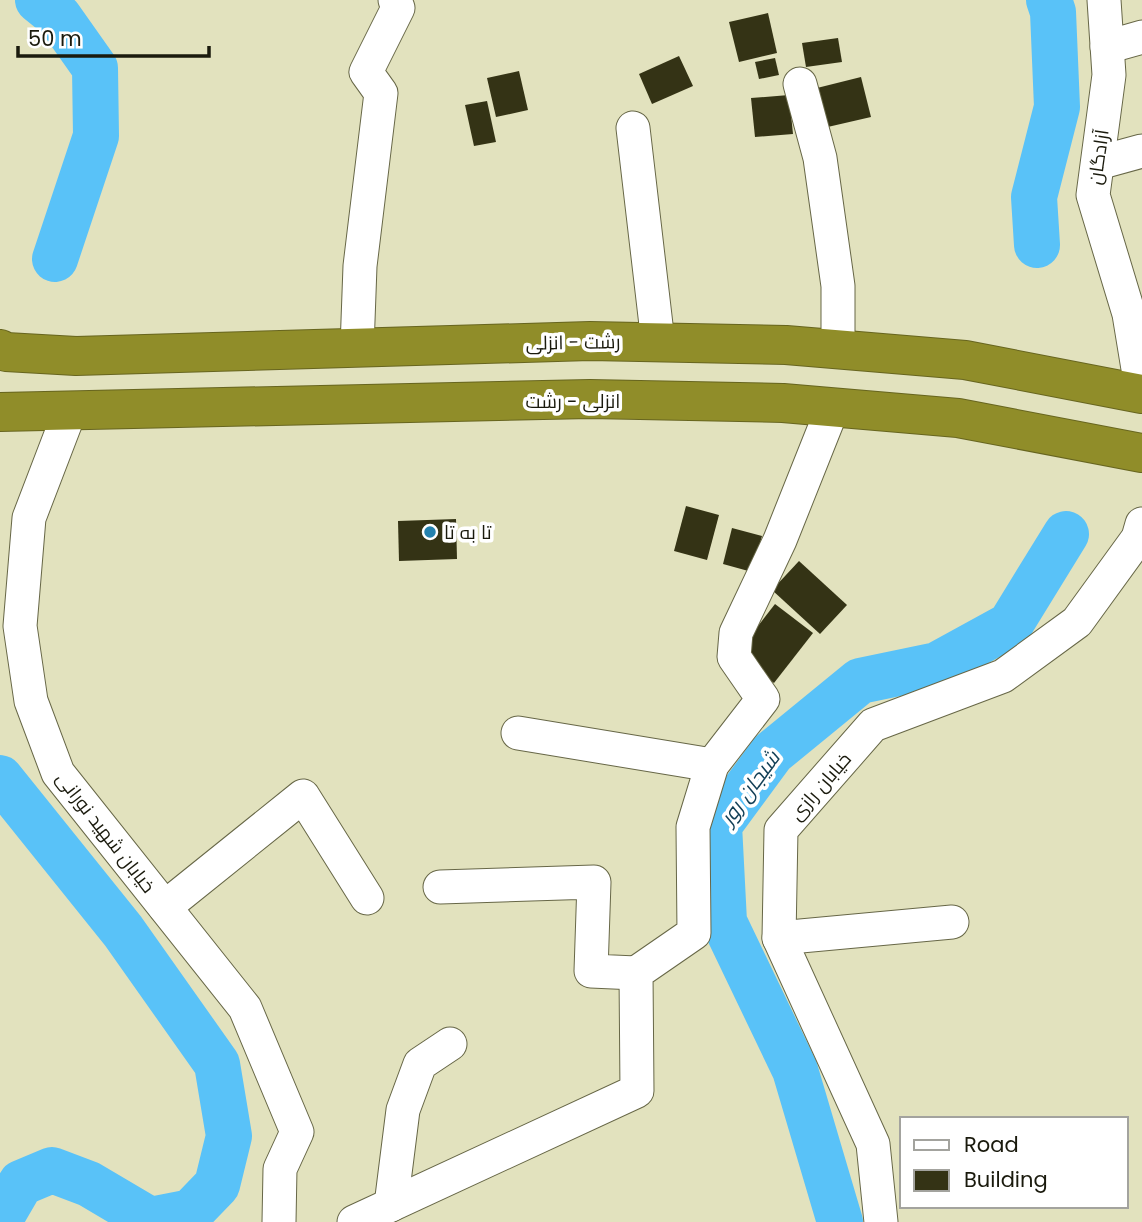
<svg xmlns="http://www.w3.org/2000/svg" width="1142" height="1222" font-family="Poppins,Cairo,sans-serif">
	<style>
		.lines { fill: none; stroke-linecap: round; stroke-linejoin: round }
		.river { stroke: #59c2f8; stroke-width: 46 }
		.building { fill: #343315 }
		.minor-casing { stroke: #676747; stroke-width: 35 }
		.highway-casing { stroke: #67651f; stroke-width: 40 }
		.minor { stroke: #fff; stroke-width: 33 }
		.highway { stroke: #908d29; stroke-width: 38 }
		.poi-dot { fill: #2381ae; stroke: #fff; stroke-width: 2.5 }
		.labels { text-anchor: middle; stroke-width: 7; stroke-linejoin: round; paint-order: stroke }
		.street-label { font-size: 19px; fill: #1a1a0d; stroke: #fff }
		.poi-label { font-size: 19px; fill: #1a1a0d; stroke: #fff; text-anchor: start }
		.water-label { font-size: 21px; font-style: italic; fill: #134057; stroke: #fff }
	</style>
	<rect width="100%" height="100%" fill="#e2e2be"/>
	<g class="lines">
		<g class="river">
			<path d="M38,0L59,17L95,68L96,136L55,259"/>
			<path d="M1037,245L1034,197L1057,107L1053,12L1049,0"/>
			<path d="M0,778L123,931L217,1064L229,1136L217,1185L191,1212L150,1220L89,1184L52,1170L21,1183L0,1219"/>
			<path d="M840,1222L795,1070L724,922L719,825L772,753L860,681L937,665L1010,625L1066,534"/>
		</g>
	</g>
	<g class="building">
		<path d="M768,13L777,53L739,62L729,22Z"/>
		<path d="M838,38L842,62L806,67L802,43Z"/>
		<path d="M679,56L693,86L652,104L639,74Z"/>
		<path d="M775,58L779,75L759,79L755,62Z"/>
		<path d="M519,71L528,110L496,117L487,78Z"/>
		<path d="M861,77L871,117L819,129L809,90Z"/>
		<path d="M789,95L793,134L755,137L751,98Z"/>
		<path d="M487,101L496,142L474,146L465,105Z"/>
		<path d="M686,506L719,515L707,560L674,551Z"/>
		<path d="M456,519L457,559L399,561L398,521Z"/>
		<path d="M732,528L762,536L752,572L723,564Z"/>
		<path d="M799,561L847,605L820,634L772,590Z"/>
		<path d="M775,604L813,633L774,683L742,658L748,639Z"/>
	</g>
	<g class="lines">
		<defs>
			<g id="minor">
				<path d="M1104,0L1109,75L1093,195L1129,314L1142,393"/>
				<path d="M1107,47L1142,37"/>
				<path d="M800,84L820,158L838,286V349"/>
				<path d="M633,128L658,342"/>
				<path d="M1098,163L1142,151"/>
				<path d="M357,348L360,266L381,93L366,72L398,8L395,0"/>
				<path d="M70,411L29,518L20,626L31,701L58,773L245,1008L297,1132L280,1169L279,1222"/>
				<path d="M518,733L712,765"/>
				<path d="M440,887L594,882L591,971L636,973"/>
				<path d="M165,907L303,796L367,898"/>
				<path d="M779,938L952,922"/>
				<path d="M391,1205L403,1110L420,1064L450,1044"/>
				<path d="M354,1222L637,1091L636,973L694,933L693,827L712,765L763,699L734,657L736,633L780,540L833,407"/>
				<path d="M881,1222L873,1144L779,938L781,830L873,725L1003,676L1077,622L1138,538L1142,524"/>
			</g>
			<g id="highway">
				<path d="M0,349L6,352L76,356L590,341L786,345L965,360L1142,394"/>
				<path d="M0,412L590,399L783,403L958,418L1142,453"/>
			</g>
		</defs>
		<use href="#minor" class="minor-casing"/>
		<use href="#highway" class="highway-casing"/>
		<use href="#minor" class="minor"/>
		<use href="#highway" class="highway"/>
	</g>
	<circle class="poi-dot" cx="430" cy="532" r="7"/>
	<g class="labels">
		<g class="street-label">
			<text transform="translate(1098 157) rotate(-82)" y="7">آزادگان</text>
			<text transform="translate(573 342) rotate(-1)" y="7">رشت - انزلی</text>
			<text x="573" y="408">انزلی - رشت</text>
			<text transform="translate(820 786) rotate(-49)" y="7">خیابان رازی</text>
			<text transform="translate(106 832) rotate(52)" y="7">خیابان شهید نورانی</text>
		</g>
		<g class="poi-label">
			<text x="444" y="539">تا به تا</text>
		</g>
		<g class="water-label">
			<text transform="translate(750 788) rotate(-54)" y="7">شیجان رور</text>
		</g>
	</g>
	<rect x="900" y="1117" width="228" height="91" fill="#ffffff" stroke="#a3a39e" stroke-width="2"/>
	<rect x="914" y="1140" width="35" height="10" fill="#ffffff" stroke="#a3a39e" stroke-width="2"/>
	<text x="964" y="1152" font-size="21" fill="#1a1a0d">Road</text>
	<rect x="914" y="1170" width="35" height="21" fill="#343315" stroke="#a3a39e" stroke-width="2"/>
	<text x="964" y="1187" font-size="21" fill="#1a1a0d">Building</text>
	<path d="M18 46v10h191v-10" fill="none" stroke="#1a1a0d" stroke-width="3.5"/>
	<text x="28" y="46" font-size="21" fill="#1a1a0d" stroke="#ffffff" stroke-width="5" paint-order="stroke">50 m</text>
</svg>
